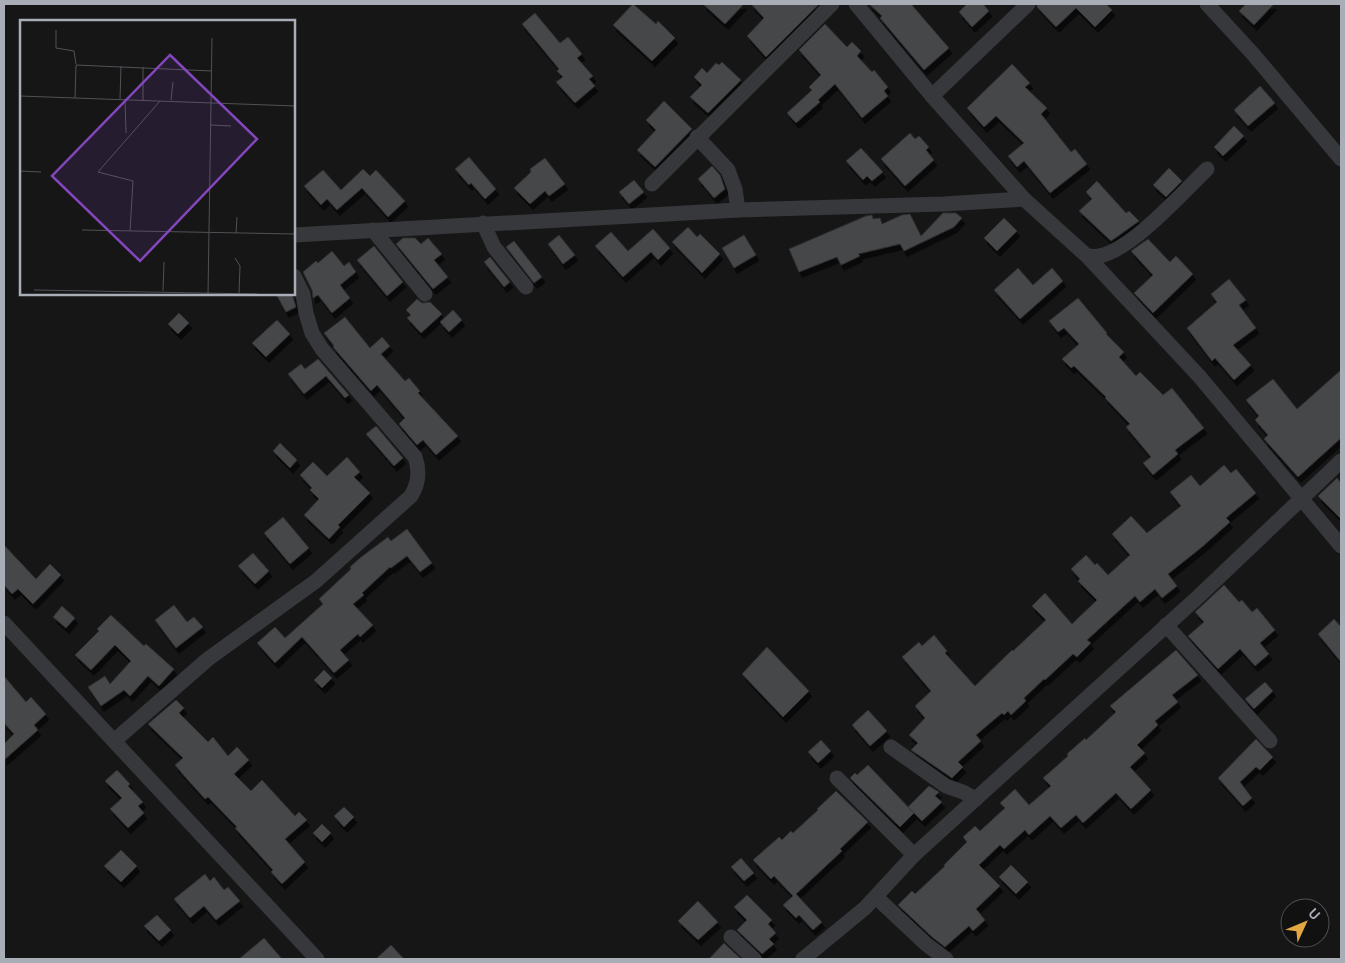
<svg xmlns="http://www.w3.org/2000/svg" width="1345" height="963" font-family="'Space Grotesk',sans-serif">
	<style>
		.building { fill: #45464a; stroke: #303033; filter: url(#shadow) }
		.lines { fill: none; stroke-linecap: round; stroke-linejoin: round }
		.minor { stroke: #37383c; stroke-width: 15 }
		.inset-road { fill: none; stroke: #515257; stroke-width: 1 }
		.view { fill: #8446bd; fill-opacity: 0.15; stroke: #8446bd; stroke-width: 2.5 }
		.inset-edge { fill: none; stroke: #a9adb6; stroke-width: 2.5 }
	</style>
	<defs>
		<filter id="shadow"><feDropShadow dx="3" dy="5.5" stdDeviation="0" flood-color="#0009"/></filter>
	</defs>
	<rect width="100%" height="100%" fill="#161617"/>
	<g class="building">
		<path d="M633,4L656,24L658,21L675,38L652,61L613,25Z"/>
		<path d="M703,4H744L725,24Z"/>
		<path d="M751,4H819L766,57L747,36L764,18Z"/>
		<path d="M869,4H911L949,48L924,70L880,18L882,16Z"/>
		<path d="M967,4H983L989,11L972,27L959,12Z"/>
		<path d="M1037,4H1106L1112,10L1095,27L1076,8L1056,27L1037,7Z"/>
		<path d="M1246,4H1274L1254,25L1239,11Z"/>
		<path d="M535,13L560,43L568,37L582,54L577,58L593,76L589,79L595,86L575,103L556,82L563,77L557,71L559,69L522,24Z"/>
		<path d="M825,24L847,47L852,42L861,51L857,56L872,72L874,70L888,87L884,91L888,96L862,118L835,84L818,100L820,102L796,123L787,113L812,90L809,87L821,75L799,50Z"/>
		<path d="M722,62L741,80L708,113L690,97L702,85L694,77L702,68L707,73L716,63L719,65Z"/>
		<path d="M1012,64L1030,83L1025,87L1047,108L1041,114L1071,152L1075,149L1087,164L1050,193L1024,161L1017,167L1008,156L1024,143L996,116L984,127L967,108Z"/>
		<path d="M1260,86L1275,103L1248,126L1234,110Z"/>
		<path d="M664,101L692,129L655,167L637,150L656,130L646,120Z"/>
		<path d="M1234,126L1244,136L1223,156L1214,147Z"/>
		<path d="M910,133L915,139L919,136L929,147L926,150L934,160L905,186L881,159Z"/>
		<path d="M861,148L883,172L872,181L867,176L863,180L846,161Z"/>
		<path d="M469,157L496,189L485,199L471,183L469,185L455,169Z"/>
		<path d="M545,158L565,184L549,196L545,191L530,204L514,188L531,172L530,169Z"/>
		<path d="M712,166L720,175L725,189L714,198L698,179Z"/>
		<path d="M1169,168L1182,181L1166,197L1153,185Z"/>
		<path d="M363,169L370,176L376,170L405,201L388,217L362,188L337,210L327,199L321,205L304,186L323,170L341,190Z"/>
		<path d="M634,180L644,192L629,204L619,192Z"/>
		<path d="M1097,181L1126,213L1129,211L1139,221L1111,241L1079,211L1092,199L1086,192Z"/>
		<path d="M943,213H956L962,218L954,227L904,251L900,244L858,254L860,256L841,265L837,257L799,272L789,249L866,216L872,215L873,219L880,218L882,224L902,215L910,214L921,236Z"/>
		<path d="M1004,218L1017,231L997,251L984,238Z"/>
		<path d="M688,227L697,237L700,234L720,254L702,273L672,242Z"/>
		<path d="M653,229L670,248L658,260L651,252L623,277L595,246L611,232L628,251Z"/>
		<path d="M559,235L575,255L563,264L548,244Z"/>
		<path d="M744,235L756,255L734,268L722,248Z"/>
		<path d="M403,238H415L421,244L428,238L442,254L434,260L448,277L433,289L396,244Z"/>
		<path d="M1148,239L1170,262L1176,256L1193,274L1153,313L1134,293L1153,275L1131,251Z"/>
		<path d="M514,241L542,277L534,283L506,247Z"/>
		<path d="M374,246L403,282L387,296L357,260Z"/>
		<path d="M332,251L344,266L349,262L356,272L340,285L350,298L332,313L318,295L313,298L312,290L303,272L316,261L318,263Z"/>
		<path d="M490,257L510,282L504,287L484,262Z"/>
		<path d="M1018,268L1033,285L1052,268L1063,281L1020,319L994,290Z"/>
		<path d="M1229,279L1246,300L1239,305L1256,328L1233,345L1251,365L1234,380L1215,358L1212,361L1187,328L1217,302L1211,294Z"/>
		<path d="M276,294H292L296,307L286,312Z"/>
		<path d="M1078,298L1107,333L1106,334L1124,352L1119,357L1136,376L1140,372L1163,395L1172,388L1204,428L1175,450L1178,454L1153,475L1143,463L1151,457L1126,427L1130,424L1105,398L1106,397L1074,366L1071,368L1062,359L1079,344L1064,328L1058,332L1049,321Z"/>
		<path d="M417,299L422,303L430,302L442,314L421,333L407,318L411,315L406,310Z"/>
		<path d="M453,310L462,320L449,332L440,322Z"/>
		<path d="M179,313L189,323L178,334L168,324Z"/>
		<path d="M345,317L370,348L382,337L390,346L381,354L405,381L409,378L420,391L418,393L458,436L436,455L423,440L417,445L399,424L405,418L377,385L371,391L333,347L334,346L324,333Z"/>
		<path d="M277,320L290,334L266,357L252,343Z"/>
		<path d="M318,359L349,395L345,398L326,376L304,394L288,374L301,364L305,369Z"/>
		<path d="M1341,370V438L1298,477L1264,439L1268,435L1255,420L1259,416L1246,400L1273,379L1297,409Z"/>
		<path d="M376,426L403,458L394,466L366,434Z"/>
		<path d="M280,443L297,460L290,468L273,451Z"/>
		<path d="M347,457L360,472L354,477L370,493L338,525L340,527L329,539L304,515L319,499L310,490L312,488L300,475L313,462L327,476Z"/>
		<path d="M1224,465L1231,473L1236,469L1256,493L1226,518L1230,522L1202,547L1168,574L1177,586L1162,598L1155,589L1140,602L1135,596L1087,640L1091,643L1077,657L1073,654L1045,680L1044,679L1024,698L1026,701L1011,715L1008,711L1004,715L1002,713L976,735L981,741L958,762L963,767L952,778L911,750L918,743L909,735L925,718L915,706L931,691L902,657L919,642L922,646L934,635L947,651L945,653L975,686L1012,650L1013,651L1046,620L1032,606L1045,593L1072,624L1097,600L1078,581L1080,579L1071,569L1086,555L1095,565L1097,563L1108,575L1130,555L1112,534L1131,516L1147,533L1181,506L1170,492L1191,475L1200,486Z"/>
		<path d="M1337,478L1341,483V519L1318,496Z"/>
		<path d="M283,517L309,548L290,564L264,533Z"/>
		<path d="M407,529L432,563L420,572L407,556L391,568L390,567L362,593L364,595L353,604L373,625L360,637L358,634L340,650L349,660L334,673L302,637L275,663L257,643L275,627L285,638L323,604L319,599L351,569L350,567L360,558L388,537L391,541Z"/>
		<path d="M4,545L36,579L50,564L61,575L33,604L18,589L12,594L4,585Z"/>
		<path d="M253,553L269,571L255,584L238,566Z"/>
		<path d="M1224,585L1239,602L1242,600L1252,612L1257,608L1275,630L1260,643L1269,654L1255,666L1240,649L1218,669L1188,636L1204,622L1195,612Z"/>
		<path d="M174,605L187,622L194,617L203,627L176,648L155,620Z"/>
		<path d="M62,606L75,618L66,628L53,617Z"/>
		<path d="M111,615L144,646L146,644L174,669L159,686L148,676L130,696L124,690L101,706L88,687L105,676L110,684L131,661L115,645L91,670L75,655L99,631L97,629Z"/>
		<path d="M1334,619L1341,627V662L1318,634Z"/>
		<path d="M767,647L809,691L783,717L742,674Z"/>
		<path d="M1176,650L1198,675L1172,695L1178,702L1155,721L1158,725L1137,745L1145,753L1130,767L1151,790L1131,809L1116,793L1083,823L1076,815L1061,828L1050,816L1029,835L1025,830L1004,849L1000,845L979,865L1000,886L976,909L985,920L973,931L969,926L945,947L932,937L898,905L912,891L915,894L945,866L944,865L967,842L963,837L975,826L980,831L1005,808L1000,803L1015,789L1029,805L1051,786L1043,778L1068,756L1067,754L1085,738L1086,740L1116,712L1110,706Z"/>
		<path d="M324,670L332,678L322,688L314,680Z"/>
		<path d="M4,676L26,702L31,697L46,714L34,725L38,730L4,760V744L14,734L4,723Z"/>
		<path d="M1265,682L1273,691L1254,709L1245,699Z"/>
		<path d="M176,700L184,708L179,713L208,742L213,737L228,756L237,747L249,760L234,774L251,791L262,780L295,816L299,812L307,820L285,839L305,862L282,884L271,872L273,870L235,828L237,827L208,797L205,799L186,778L175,765L183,758L148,724Z"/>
		<path d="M868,710L887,731L870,746L852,725Z"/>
		<path d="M1256,739L1273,757L1260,770L1256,767L1240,782L1252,798L1243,806L1218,778Z"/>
		<path d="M821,740L831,751L818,763L808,752Z"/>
		<path d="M868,765L914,813L900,827L850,778L855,773L857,775Z"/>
		<path d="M117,770L130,784L128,786L143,802L138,806L144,813L128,828L110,809L122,798L105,781Z"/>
		<path d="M929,786L939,792L935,796L942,802L922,821L908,807Z"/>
		<path d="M836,791L868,822L840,849L842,851L796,894L822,922L813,930L799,915L796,918L783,905L793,896L774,876L771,879L753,860L779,837L782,840L791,831L793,833L818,810L817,809Z"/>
		<path d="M344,807L354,817L344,827L334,816Z"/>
		<path d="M322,824L331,833L322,842L313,833Z"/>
		<path d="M121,850L137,866L121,882L104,866Z"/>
		<path d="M741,858L754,873L744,881L731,867Z"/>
		<path d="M1011,865L1028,882L1016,894L999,877Z"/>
		<path d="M205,874L210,881L214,877L224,890L228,887L240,901L216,920L204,906L190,918L174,899Z"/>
		<path d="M747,895L772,920L768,924L776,933L769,939L774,944L762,954L737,930L747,920L734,907Z"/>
		<path d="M698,901L718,922L698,940L678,921Z"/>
		<path d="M157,915L171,930L159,941L144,926Z"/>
		<path d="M264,938L282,959H239Z"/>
		<path d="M724,943L725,944L741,959H709Z"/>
		<path d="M391,945L404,959H376Z"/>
	</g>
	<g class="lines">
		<g class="minor">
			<path d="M856,4L932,96L1024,199L1087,256L1199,376L1341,546"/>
			<path d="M1207,4L1253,54L1341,159"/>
			<path d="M932,96L1028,4"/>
			<path d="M697,137L728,170L735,189L738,210"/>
			<path d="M652,184L832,4"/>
			<path d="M483,223L494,247L526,287"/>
			<path d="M373,230L425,294"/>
			<path d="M294,235L738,210L944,204L1024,199"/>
			<path d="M1087,256C1091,256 1095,257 1099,256C1132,250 1182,193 1207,169"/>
			<path d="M4,623L317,959"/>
			<path d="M1166,625L1270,741"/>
			<path d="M114,741L208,659L316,581L411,496C419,483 420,471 415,457L322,349L312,333L306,313L303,294L294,276"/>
			<path d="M891,747L946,786L963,792L976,799"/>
			<path d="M837,778L914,855"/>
			<path d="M876,897L926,944L946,959"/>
			<path d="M731,937L754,959"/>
			<path d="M803,959L865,908L914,855L1199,596L1341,461"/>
		</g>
	</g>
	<g transform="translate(20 20)">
		<rect width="275" height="275" fill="#161617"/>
		<path class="inset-road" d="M36,10V28L54,31L56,44M123,47V80M0,76L275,86M55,78L56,45L192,51M100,79L101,46M105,79L106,113M151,80L153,62M191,105L211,106M0,151L21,152M62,210L275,214M110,211L113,161L78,152L140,81M216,213L217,197M215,238L220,246L219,273M14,270L237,274M143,271L144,242M188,274L192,18"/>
		<path class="view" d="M150,35L237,119L120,241L32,156Z"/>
		<rect width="275" height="275" class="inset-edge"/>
	</g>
	<rect width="1345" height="963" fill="none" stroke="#a9adb6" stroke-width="10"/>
	<g transform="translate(1305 923) rotate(46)"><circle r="24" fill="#111112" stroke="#4e4f54"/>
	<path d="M0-4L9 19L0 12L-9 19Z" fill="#e2a743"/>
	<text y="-8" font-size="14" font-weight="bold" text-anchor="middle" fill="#a9adb6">U</text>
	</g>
</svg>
